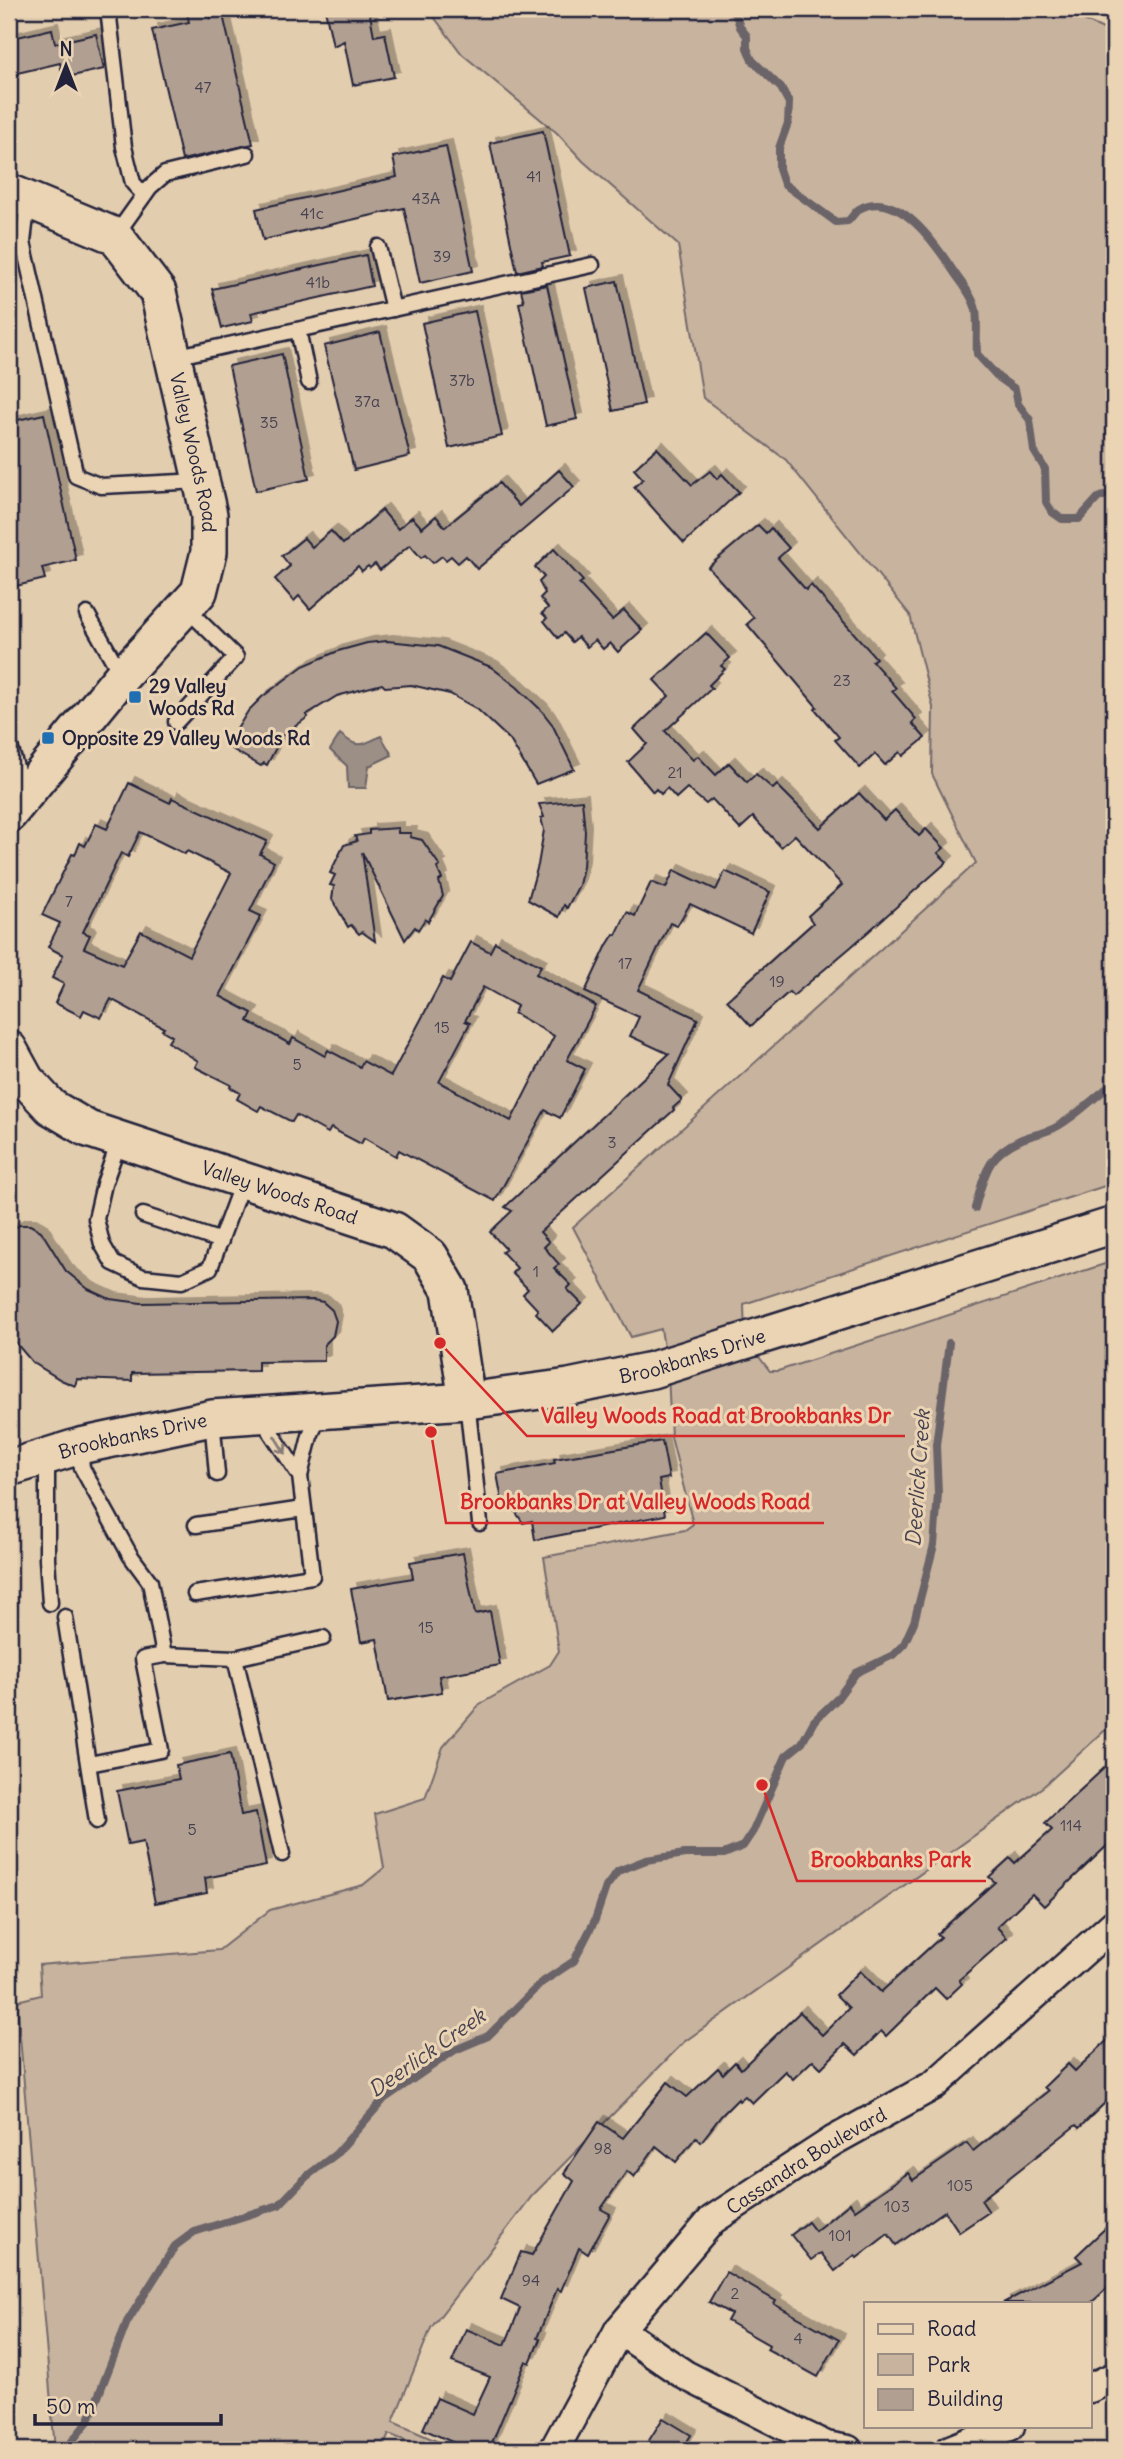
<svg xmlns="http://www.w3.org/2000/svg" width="1123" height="2459" font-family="Delius,sans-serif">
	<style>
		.green { fill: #c7b39e; stroke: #746a6c; stroke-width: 2 }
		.water { fill: #9c8f85; stroke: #6b6367; stroke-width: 2 }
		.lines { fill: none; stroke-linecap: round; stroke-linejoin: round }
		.stream { stroke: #6b6367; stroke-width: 8 }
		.building { fill: #b19f91; stroke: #22223b; stroke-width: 2; fill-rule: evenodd; filter: url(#shadow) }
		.service-casing { stroke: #22223b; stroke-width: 19 }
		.minor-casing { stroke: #22223b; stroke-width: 33 }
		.tertiary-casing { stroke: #22223b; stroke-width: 40 }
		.service { stroke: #ebd4b4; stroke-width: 14 }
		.minor { stroke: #ebd4b4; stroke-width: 28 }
		.tertiary { stroke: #ebd4b4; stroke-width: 35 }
		.oneway { stroke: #867b78 }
		.poi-dot { fill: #1f6fb2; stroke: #ebd4b4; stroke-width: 2.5 }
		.labels { text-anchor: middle; stroke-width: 6; stroke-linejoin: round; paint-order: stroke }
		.number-label { font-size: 16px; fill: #464150 }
		.street-label { font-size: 19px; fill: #22223b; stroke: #ebd4b4 }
		.poi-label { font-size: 19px; font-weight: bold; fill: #22223b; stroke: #ebd4b4; text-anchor: start }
		.water-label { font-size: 21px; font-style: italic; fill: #474351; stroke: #ebd4b4 }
		.leader { fill: none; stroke: #d62828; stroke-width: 2.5 }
		.callout-dot { fill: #d62828; stroke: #ebd4b4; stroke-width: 2.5 }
		.callout-label { font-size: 21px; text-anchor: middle; font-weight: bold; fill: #d62828; stroke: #ebd4b4; stroke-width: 6; stroke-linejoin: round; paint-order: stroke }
	</style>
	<defs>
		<filter id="shadow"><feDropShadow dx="6" dy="-6" stdDeviation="0" flood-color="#0004"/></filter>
	</defs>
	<rect width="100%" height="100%" fill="#e3cdaf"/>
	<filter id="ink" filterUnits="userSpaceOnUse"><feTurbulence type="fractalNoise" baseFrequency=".0143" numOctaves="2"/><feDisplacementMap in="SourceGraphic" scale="14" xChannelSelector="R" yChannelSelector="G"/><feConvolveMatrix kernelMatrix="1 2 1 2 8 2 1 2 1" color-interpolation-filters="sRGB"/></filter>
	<g filter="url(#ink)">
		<path class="green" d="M428,9H1060L1114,34V1183L744,1304L745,1339L770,1371H778L1114,1261V1722L1044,1786L684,2042L532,2196L431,2328L393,2422L457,2450H428L389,2434L382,2450H55L17,2001L41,1995L39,1965L219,1950L270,1910L363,1885L384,1868L375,1814L425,1798L443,1747L480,1704L550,1665L559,1651L544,1557L685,1530L693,1524L671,1437L668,1372L661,1329L631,1337L573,1227L976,863L932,774L933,707L910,615L786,460L703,398L678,245L583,161L557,133L462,54Z"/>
		<path class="water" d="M340,734C358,749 361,746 381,736L392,755L369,766L366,788H348L347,766L330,750Z"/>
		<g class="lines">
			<g class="stream">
				<path d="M730,9L736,15L740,27L747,36V48L752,60L781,88L789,103L788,123L779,148V169L784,184L836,222L848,221C851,218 855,212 859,209C898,187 937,246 954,272C962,284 973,296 976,310C978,324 976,340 977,354L998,377L1015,389L1018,404L1030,420L1034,451L1045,469L1046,502L1052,512L1062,519H1079L1098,498L1114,492"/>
				<path d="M975,1208C985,1174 986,1155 1022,1139C1034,1134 1047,1133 1058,1126C1079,1114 1094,1097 1114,1083"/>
				<path d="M65,2450L89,2420L127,2322L175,2246L194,2232L279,2205L307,2176L336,2154L384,2099L455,2050L488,2036L541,1983L574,1961L595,1920L606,1887L618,1871L646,1860L685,1854H724L743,1846L753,1831L786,1756L802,1743L814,1721L837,1699L856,1673L893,1655L904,1644L914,1622L934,1545L938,1494L936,1445L949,1343"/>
			</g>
		</g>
		<g class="building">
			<path d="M186,9H209L211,18L223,15L253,144L182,160L152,30L189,22Z"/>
			<path d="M325,9H369L374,36L385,34L394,77L353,85L344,41L333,46Z"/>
			<path d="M52,29L55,43L96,34L104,69L63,78L60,63L9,75V39Z"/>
			<path d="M543,131L570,256L542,262L543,266L517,272L490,143Z"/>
			<path d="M446,146L473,271L420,283L404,208L263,240L256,209L397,177L393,157Z"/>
			<path d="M366,255L372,286L251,313L253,321L222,328L212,289Z"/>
			<path d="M617,281L644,404L613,411L586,288Z"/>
			<path d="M547,285L577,419L546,426L519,303L524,302L521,290Z"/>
			<path d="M475,311L502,436L449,448L422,323Z"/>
			<path d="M380,332L410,456L354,470L324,346Z"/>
			<path d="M282,354L309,479L256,491L229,366Z"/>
			<path d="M44,414L76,560L42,568L45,579L16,586L9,554V422Z"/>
			<path d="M657,448L692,485L710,471L717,479L722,474L739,492L684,543L634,487L643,479L634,469Z"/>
			<path d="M559,470L574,487L477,569L466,556L458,563L451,556L446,560L442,556L433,563L425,555L421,558L410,545L380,570L375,564L370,568L368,566L362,571L358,566L310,609L299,596L294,601L275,579L290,566L282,556L304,538L312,547L331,531L343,544L382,510L398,529L412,517L422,528L436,516L445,527L499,483L519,506Z"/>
			<path d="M758,525L766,533L771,528L789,548L778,558L806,590L811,585L876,658L872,661L896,688L892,691L916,719L912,723L925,738L903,756L900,752L885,765L875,754L860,768L835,740L839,737L815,709L817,707L747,624L754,618L708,567Z"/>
			<path d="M554,549L583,581L579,584L612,620L624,610L642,630L618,652L610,643L603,649L595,640L587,647L578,637L572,642L564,633L558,638L544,621L547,618L542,613L548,608L540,598L545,593L539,582L544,577L535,567Z"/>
			<path d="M706,633L730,658L721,666L725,669L709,685L712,688L665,731L693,760L698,756L716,775L729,763L747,782L756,774L773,789L777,785L820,828L859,793L884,820L895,810L919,836L926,829L944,848L938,853L947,862L851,947L793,996L789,992L751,1026L727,1000L813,923L808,916L842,885L795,835L781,847L753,817L740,829L712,799L706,804L687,788L676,798L667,788L661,794L656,789L653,792L628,762L647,744L634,729L669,696L654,680Z"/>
			<path d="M387,641L438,646L491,667L517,687L541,710L552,724L574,769L536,784L510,740L477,709L450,694L411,685L385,687L382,684L337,696L306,715L308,717L278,739L279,742L267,765L264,763L261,766L230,748L236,739L232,737L248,711L262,697L303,666L338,651L367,643Z"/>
			<path d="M129,783L170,803L172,798L267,841L260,854L274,862L250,911L261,916L220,996L252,1013L248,1021L290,1044L293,1038L325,1056L328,1050L360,1067L363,1061L391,1076L443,978L450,982L471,942L490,952L495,942L541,966L536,974L596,1006L567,1060L585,1069L560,1118L545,1110L495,1201L399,1150L396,1156L364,1138L361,1144L331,1128L328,1133L296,1115L292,1122L261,1106L258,1111L237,1099L240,1093L230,1087L231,1085L195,1067L198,1061L168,1042L172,1036L162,1030L164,1028L111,999L101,1018L84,1010L81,1016L55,1003L64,984L52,978L63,955L48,947L60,923L42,915L72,854L75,855L80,843L85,846L96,824L107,829ZM140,832L185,854L187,851L231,873L189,956L141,931L122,965L84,948L90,935L83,932L121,853L128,857ZM483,987L517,1006L514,1013L554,1036L511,1121L439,1082L470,1023L465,1021Z"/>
			<path d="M582,800L585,832L583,867L579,885L567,908L564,905L559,917L528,900L538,865L544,830L541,818L544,817L539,804Z"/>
			<path d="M398,828V833H411L410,837L422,840L440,866L437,868L442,879L439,881L443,896L428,922L425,919L418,930L415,927L405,940L362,852L375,941L362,932L359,934L351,925L348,927L332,899L334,886L330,885L335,875L330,873L344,845L357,841L355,836L369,834V830Z"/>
			<path d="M674,870L716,890L725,871L770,892L751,933L690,904L677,926L670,923L638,990L698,1019L668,1085L682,1100L673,1108L674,1110L540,1232L549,1242L544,1247L559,1264L554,1268L571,1285L567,1289L582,1304L553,1331L536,1313L538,1310L523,1294L528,1289L512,1273L517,1268L502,1252L506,1249L490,1232L512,1211L505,1207L669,1054L630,1036L639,1017L585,992L607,945L614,934L616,935L627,912L635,916L651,882L666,888Z"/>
			<path d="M20,1225H30L41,1231L66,1271L88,1289L110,1299L141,1303L313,1300L323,1302L332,1310L336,1321L333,1336L324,1345V1361L258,1362V1371L132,1373V1381L77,1379L75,1386L61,1380L32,1362L9,1335V1230Z"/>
			<path d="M662,1441L669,1478L659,1480L665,1515L535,1540L532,1521L523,1523L507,1499L502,1500L497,1474L555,1463L554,1459Z"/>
			<path d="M463,1553L475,1614L490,1611L500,1665L439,1676L442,1692L388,1701L377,1639L361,1642L351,1589L413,1578L410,1562Z"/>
			<path d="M230,1754L241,1815L256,1812L266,1866L205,1878L207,1893L155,1903L143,1842L128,1845L117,1791L179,1779L176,1765Z"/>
			<path d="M1114,1759V1839L1044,1906L1032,1894L997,1927L1007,1938L959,1980L962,1984L946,1999L935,1988L886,2036L881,2031L857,2055L845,2044L821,2068L813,2060L793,2079L785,2071L752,2103L745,2096L739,2101L738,2099L721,2116L701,2142L696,2137L676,2162L656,2146L634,2177L627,2171L601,2209L610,2214L588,2254L579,2248L561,2291L557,2289L537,2338L540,2339L530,2363L526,2361L489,2450H470L423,2429L437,2398L473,2414L490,2377L452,2362L466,2329L505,2345L520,2308L501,2299L521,2252L532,2255L574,2181L564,2173L599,2122L623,2138L668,2082L687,2097L718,2068L723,2074L735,2062L741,2069L800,2012L822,2035L849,2008L836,1995L860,1971L881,1992L941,1937L937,1934L995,1882L989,1877L1010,1858L1015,1863L1052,1830L1045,1823Z"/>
			<path d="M1114,2034V2094L1079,2128L1076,2125L981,2200L989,2212L959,2232L945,2211L896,2245L888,2234L857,2258L855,2255L835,2271L821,2253L811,2260L791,2235L808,2222L815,2231L850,2203L855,2210L908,2173L913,2180L967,2143L973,2151L1048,2091L1044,2087L1068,2064L1075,2071Z"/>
			<path d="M1114,2220V2282L1091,2303H1003L1082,2262L1076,2256Z"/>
			<path d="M726,2272L776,2301L774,2304L839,2340L818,2377L767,2349L769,2345L727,2321L731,2314L709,2302Z"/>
			<path d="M663,2418L691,2435L682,2450H643Z"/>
		</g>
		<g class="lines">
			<defs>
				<g id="service">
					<path d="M108,9L124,147L133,183L144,195"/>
					<path d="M115,236L150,187L165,174L247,154"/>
					<path d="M23,242L76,476L101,486L201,481"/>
					<path d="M9,246L23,242L28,200"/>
					<path d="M378,247L393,309"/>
					<path d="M298,330L309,382"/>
					<path d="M174,357L592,265"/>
					<path d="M87,614L122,676"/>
					<path d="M176,722L236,657L186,608"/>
					<path d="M9,743L24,795L9,781"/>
					<path d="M120,1139L104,1184L96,1219L102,1244L113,1263L143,1277L182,1281L210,1268L243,1180"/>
					<path d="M143,1215L221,1241"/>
					<path d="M467,1401L480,1523"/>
					<path d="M260,1416L300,1476"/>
					<path d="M212,1418L217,1474"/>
					<path d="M80,1448L82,1468L130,1555L150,1582L164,1655L235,1658L323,1638"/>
					<path d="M47,1458V1559L50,1603"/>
					<path d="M196,1525L303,1509"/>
					<path d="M195,1594L312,1576L300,1476L310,1436L321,1412"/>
					<path d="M65,1617L97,1821"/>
					<path d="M235,1658L282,1854"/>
					<path d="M89,1764L161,1750L143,1659L164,1655"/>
				</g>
				<g id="minor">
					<path d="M619,2330L685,2375L805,2436L826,2446L848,2450"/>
					<path d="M1090,2388L1114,2377"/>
					<path id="s1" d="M554,2450L619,2330L712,2220L833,2141L934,2085L1114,1924"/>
					<path d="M950,2450L1010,2426"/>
				</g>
				<g id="tertiary">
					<path id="s2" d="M9,192L115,236L158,292L209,515V552L199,592L122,676L9,814"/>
					<path id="s3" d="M9,1049L26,1080L51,1107L88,1129L394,1230L430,1256L450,1290L467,1401"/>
					<path id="s4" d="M9,1468L80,1446L212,1418L467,1401L569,1387L652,1370L1114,1225"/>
				</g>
			</defs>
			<use href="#service" class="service-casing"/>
			<use href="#minor" class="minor-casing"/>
			<use href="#tertiary" class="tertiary-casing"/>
			<use href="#service" class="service"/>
			<use href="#minor" class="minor"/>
			<use href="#tertiary" class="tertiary"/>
		</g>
		<defs><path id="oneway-shaft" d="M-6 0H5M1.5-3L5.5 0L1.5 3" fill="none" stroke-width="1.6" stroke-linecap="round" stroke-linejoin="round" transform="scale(1.75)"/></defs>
		<use class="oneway" href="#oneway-shaft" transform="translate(280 1445) rotate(58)"/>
	</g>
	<g class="poi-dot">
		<rect x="128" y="690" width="14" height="14" rx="3.5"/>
		<rect x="41" y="731" width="14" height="14" rx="3.5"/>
	</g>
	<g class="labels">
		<g class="number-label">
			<text x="203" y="93">47</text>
			<text x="534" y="182">41</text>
			<text x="426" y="204">43A</text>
			<text x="312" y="219">41c</text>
			<text x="442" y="262">39</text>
			<text x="318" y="288">41b</text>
			<text x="462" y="386">37b</text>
			<text x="367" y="407">37a</text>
			<text x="269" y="428">35</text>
			<text x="842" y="686">23</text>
			<text x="675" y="778">21</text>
			<text x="69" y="907">7</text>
			<text x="625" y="969">17</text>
			<text x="777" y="987">19</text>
			<text x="442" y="1033">15</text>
			<text x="297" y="1070">5</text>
			<text x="612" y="1148">3</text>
			<text x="536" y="1277">1</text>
			<text x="426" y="1633">15</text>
			<text x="1071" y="1831">114</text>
			<text x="192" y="1835">5</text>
			<text x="603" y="2154">98</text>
			<text x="960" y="2191">105</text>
			<text x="897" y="2212">103</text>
			<text x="840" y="2241">101</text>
			<text x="531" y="2286">94</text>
			<text x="735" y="2299">2</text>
			<text x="798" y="2344">4</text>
		</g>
		<g class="street-label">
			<text dy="7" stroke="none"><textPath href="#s2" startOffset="350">Valley Woods Road</textPath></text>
			<text dy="7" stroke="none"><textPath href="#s3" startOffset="317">Valley Woods Road</textPath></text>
			<text dy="7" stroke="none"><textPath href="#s4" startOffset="695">Brookbanks Drive</textPath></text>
			<text dy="7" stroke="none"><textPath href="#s4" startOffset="128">Brookbanks Drive</textPath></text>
			<text dy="7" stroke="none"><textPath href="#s1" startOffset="392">Cassandra Boulevard</textPath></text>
		</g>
		<g class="poi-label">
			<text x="149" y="693">29 Valley<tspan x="149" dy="22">Woods Rd</tspan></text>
			<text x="62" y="745">Opposite 29 Valley Woods Rd</text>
		</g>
		<g class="water-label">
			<text transform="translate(918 1478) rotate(-86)" y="7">Deerlick Creek</text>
			<text transform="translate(427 2053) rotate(-35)" y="7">Deerlick Creek</text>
		</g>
	</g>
	<path class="leader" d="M440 1343L527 1436H905M431 1432L446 1523H824M762 1785L797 1881H986"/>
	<g class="callout-dot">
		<circle cx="440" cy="1343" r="7"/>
		<circle cx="431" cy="1432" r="7"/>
		<circle cx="762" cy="1785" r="7"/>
	</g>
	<g class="callout-label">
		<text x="716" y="1423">Valley Woods Road at Brookbanks Dr</text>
		<text x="635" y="1509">Brookbanks Dr at Valley Woods Road</text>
		<text x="891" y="1867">Brookbanks Park</text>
	</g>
	<rect width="1123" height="2459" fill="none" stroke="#ebd4b4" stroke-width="35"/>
	<rect x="18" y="18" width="1088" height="2424" fill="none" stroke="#22223b" stroke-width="2.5" filter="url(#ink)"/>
	<rect x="864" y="2302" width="228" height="126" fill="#ebd4b4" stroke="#9b8d84" stroke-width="2"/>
	<rect x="878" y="2324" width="35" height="10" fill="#ebd4b4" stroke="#9b8d84" stroke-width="2"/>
	<text x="927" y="2336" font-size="21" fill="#22223b">Road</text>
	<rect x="878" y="2354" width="35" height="21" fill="#c7b39e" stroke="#9b8d84" stroke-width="2"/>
	<text x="927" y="2372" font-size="21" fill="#22223b">Park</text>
	<rect x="878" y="2389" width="35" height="21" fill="#b19f91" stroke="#9b8d84" stroke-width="2"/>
	<text x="927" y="2406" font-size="21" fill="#22223b">Building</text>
	<g transform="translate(66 66)" stroke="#ebd4b4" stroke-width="5" paint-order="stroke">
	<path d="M0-5L12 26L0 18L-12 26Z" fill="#22223b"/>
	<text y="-10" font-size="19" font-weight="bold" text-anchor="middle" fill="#22223b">N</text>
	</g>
	<path d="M35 2414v10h186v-10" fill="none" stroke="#22223b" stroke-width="3.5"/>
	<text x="46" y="2414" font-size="21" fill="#22223b" stroke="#ebd4b4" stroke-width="5" paint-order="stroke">50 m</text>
</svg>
